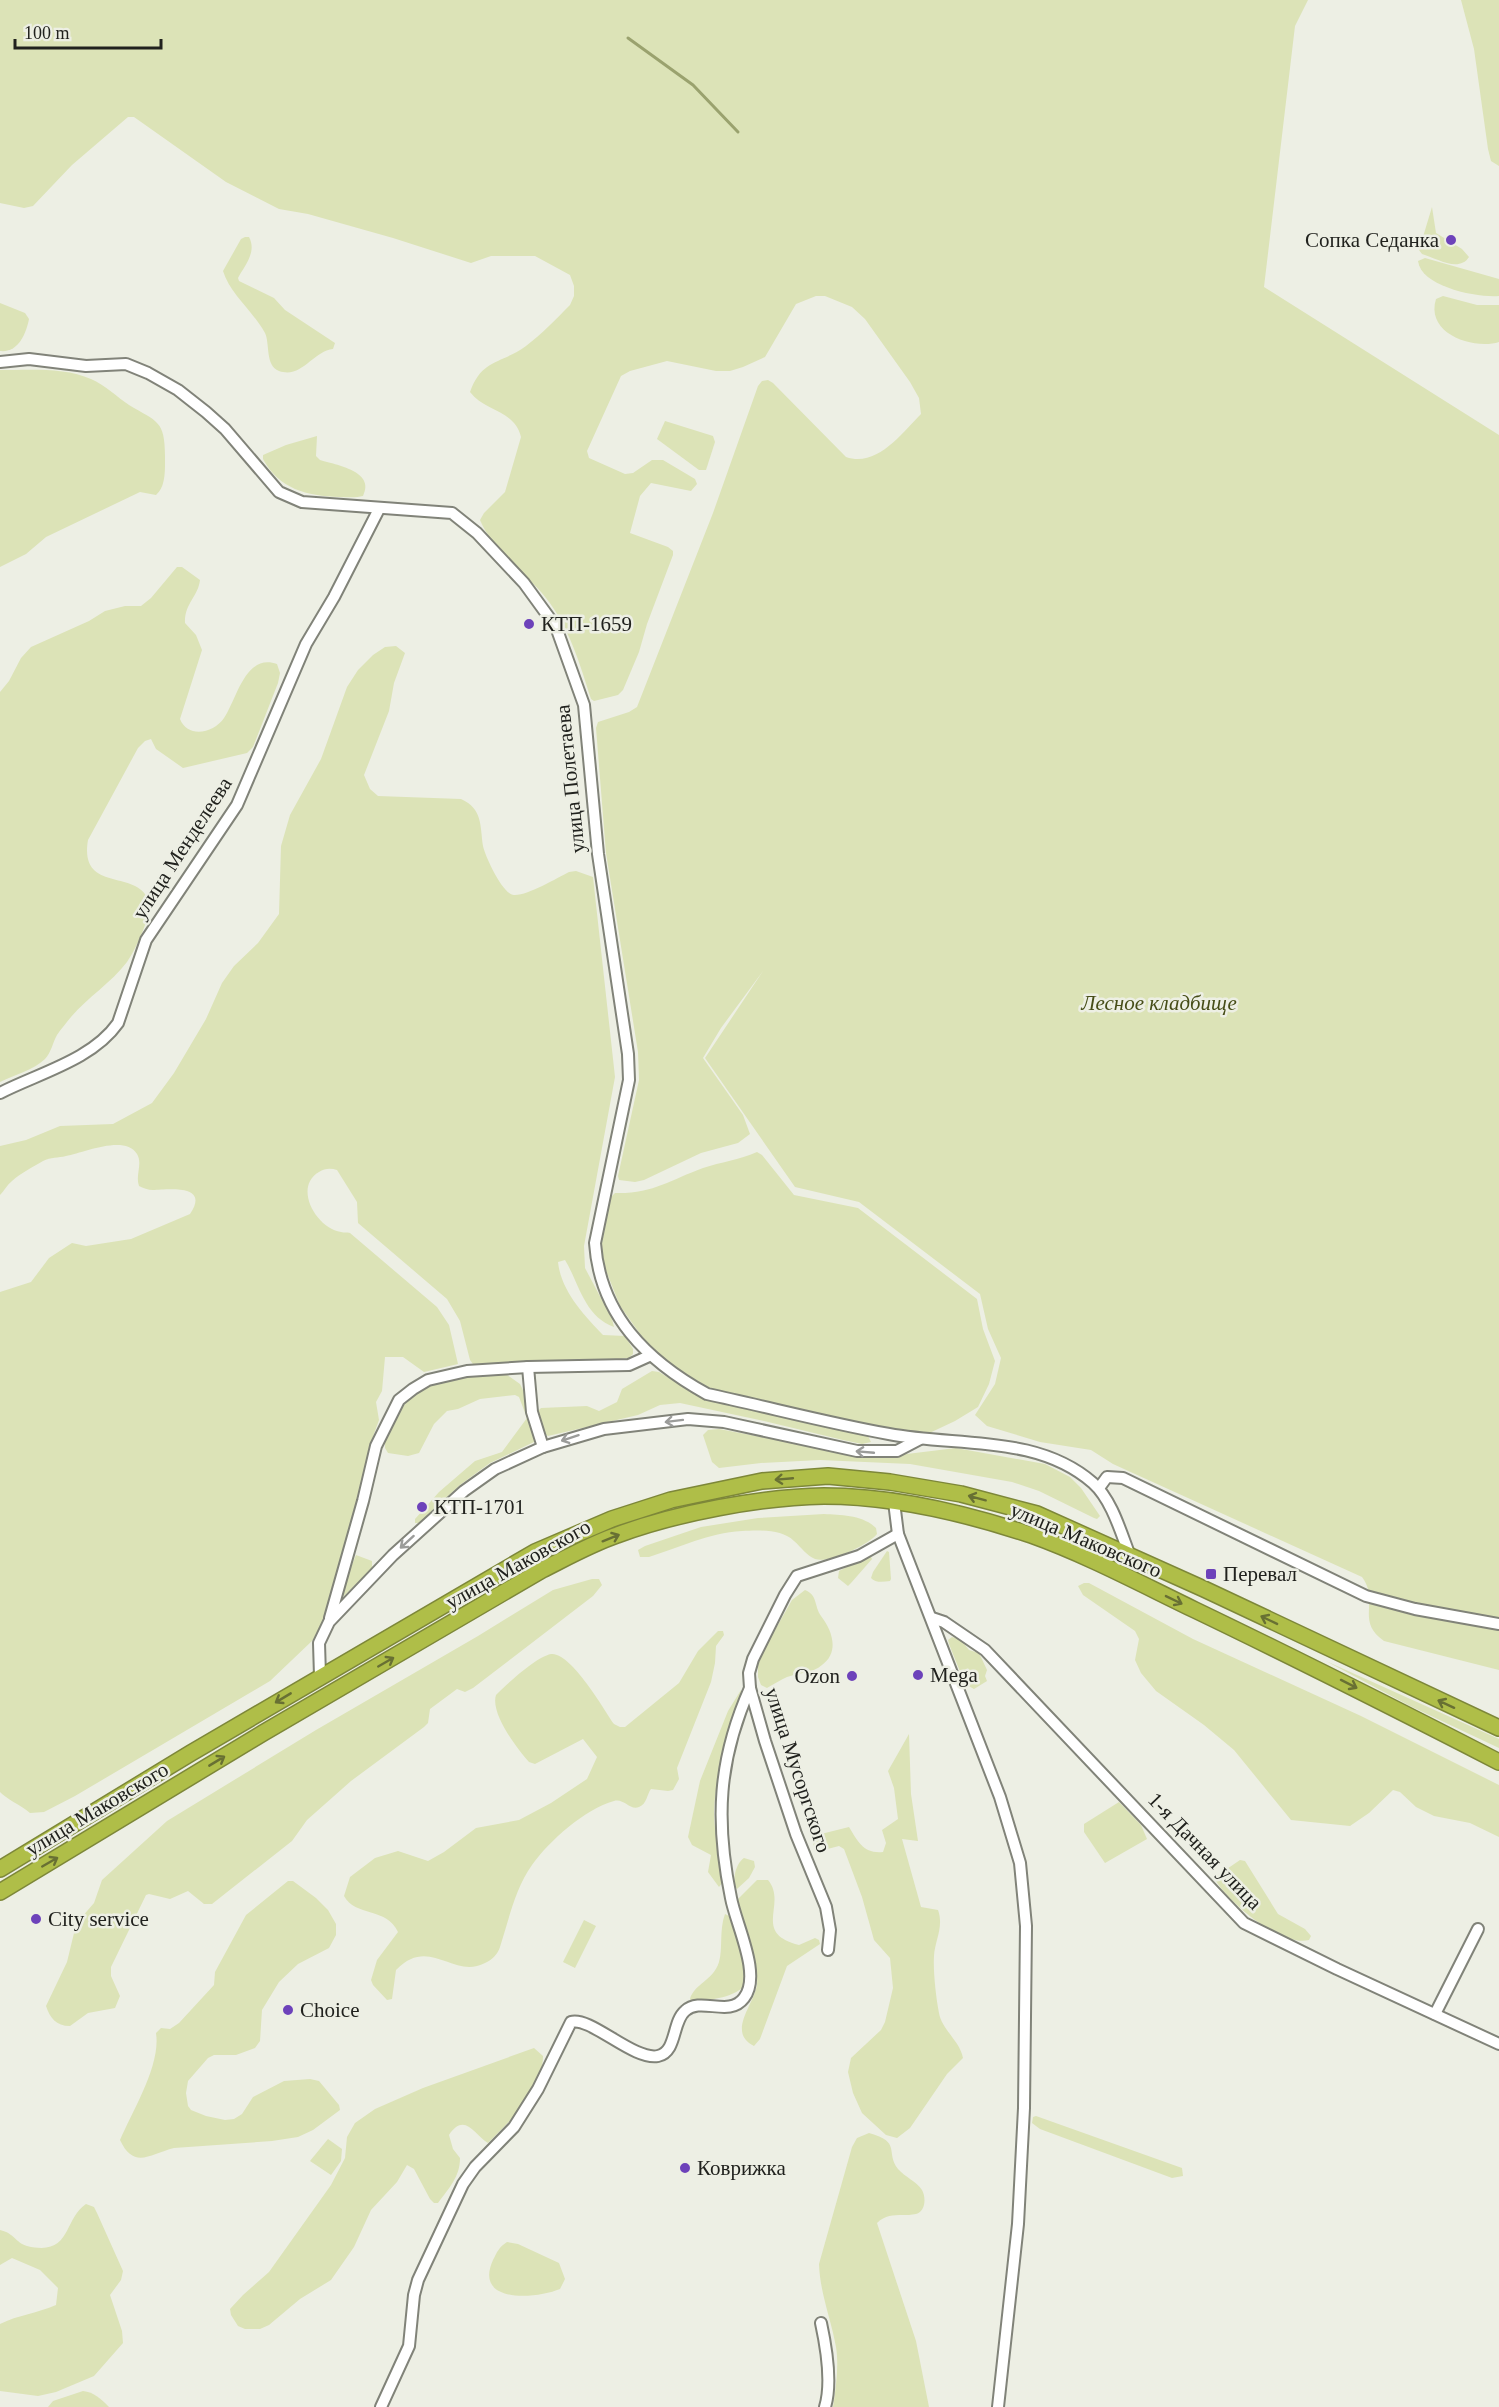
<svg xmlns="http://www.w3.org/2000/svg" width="1499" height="2407" font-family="Georgia,serif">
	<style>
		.green { fill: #dce3b7 }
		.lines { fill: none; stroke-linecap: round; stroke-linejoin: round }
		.stream { stroke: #9aa26e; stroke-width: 3 }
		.minor-casing { stroke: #818379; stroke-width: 14 }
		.highway-casing { stroke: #7d8739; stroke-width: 18 }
		.minor { stroke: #fff; stroke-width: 10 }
		.highway { stroke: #afbe48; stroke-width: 15 }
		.oneway { stroke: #9b9c9a }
		.oneway2 { stroke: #687033 }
		.poi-dot { fill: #6d42ba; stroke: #edefe4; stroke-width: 2 }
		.labels { text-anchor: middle; stroke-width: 5; stroke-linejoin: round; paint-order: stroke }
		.poi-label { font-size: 21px; fill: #21221e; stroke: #edefe4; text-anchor: start }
		.street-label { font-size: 21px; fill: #21221e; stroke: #edefe4 }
		.park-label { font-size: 21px; font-style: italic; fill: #464d17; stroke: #edefe4 }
	</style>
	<rect width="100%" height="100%" fill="#edefe4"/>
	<g class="green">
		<path d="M0,0H1308L1295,26L1264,287L1499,435V1670L1384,1641C1355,1621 1380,1601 1362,1577L1113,1464L1091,1450L1040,1442L987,1426L975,1415L995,1384L1001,1358L988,1329L980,1294L859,1202L795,1187L705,1058L763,971L721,1028L703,1058L743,1115L750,1134L738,1143L701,1153L644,1180L635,1182L619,1180L618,1176L639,1080L638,1052L606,853L596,728L598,722L629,712L637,707L713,513L758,386L762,381L768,380L773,383L846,457C877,468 902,433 921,414L919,398L910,382L865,319L852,307L825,296H816L796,304L765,357L743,367L730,371H716L667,361L630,371L621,376L587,451L589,458L625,474L633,473L652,460H663L695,479L697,484L691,491L651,483L640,496L630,533L668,547L673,551V555L647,624L639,652L623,690L618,695L594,701L591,699C580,664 569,627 546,598C525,572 493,551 480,520L484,513L505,492L521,437C515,410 485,412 470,392C482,358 502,364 526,346C542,334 556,319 570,305L574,296V286L570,275L535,256H491L471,263L393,238L308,214L279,209L226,182L134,117H128L72,165L33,206L24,208L0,203Z"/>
		<path d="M1461,0H1499V166L1491,161L1488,149L1474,49Z"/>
		<path d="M1432,207L1436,233L1462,249L1469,257C1459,273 1436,258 1422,254L1419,250Z"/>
		<path d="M245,237H249C257,252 245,265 238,278L239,281L274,298L285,310L335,343L333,349C313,351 302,379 279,371C265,366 270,343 265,333C253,311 230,294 223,271L241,239Z"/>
		<path d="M1425,258L1499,279V296C1478,298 1421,287 1418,261Z"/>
		<path d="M1443,296L1477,305H1499V342C1474,350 1425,334 1436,299Z"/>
		<path d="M0,303L25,313L29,319C26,334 18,353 0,351Z"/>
		<path d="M0,370C28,370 65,367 91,379C105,385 117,397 129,405C157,422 165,420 165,456C165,469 166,487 156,495L140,492L46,537L26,554L0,567Z"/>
		<path d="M665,421L713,436L715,442L706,470H699L657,439Z"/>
		<path d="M317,436L316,456L320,460C336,465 376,471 363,496C356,498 347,497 339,497C307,496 279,489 263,459V455L286,445Z"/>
		<path d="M177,567H182L200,580C198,597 184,604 185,623L196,635L202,650L180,719C188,739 214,733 224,718C237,699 245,653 277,664L280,673L278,683L253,747L247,753L183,768L156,749L151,739L145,741L138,748L88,840C79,893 135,869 148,899C154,912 135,951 127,962C111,983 88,997 71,1017C67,1022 61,1029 57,1035C53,1042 51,1053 45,1059C34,1070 14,1075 0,1082V692L9,681L21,658L31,647L89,621L105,611L125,606H141L151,598Z"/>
		<path d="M396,646L405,653L394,683L389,711L364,775L370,789L378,796L461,799C483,809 480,826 483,846C485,856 503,895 514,895C527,896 557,878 569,872L576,871L593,877L615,1077L584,1246L585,1268L612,1319L614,1327C584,1316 579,1283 565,1260L558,1262C561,1291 584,1315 603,1335L625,1336L633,1349V1354L629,1358L620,1359L473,1364L470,1360L460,1321L447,1299L358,1223L357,1202L337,1170C331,1168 325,1168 319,1172C293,1187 316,1228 341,1232C344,1233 347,1232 350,1233L437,1307L449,1325L458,1364L424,1372L403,1357H385L382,1391L376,1402L379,1420L370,1445L357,1502L323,1621L313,1640L270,1681L75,1796L44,1812L30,1813C22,1806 5,1798 0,1792V1292L31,1282L49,1258L72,1243L86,1246L131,1239L190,1214C211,1183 166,1190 153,1190C148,1190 143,1188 139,1186C135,1175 143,1164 137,1154C125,1134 83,1153 66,1156C58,1158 51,1157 43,1161C33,1167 21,1173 12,1181C7,1185 4,1191 0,1195V1146L26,1140L60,1126L113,1124L152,1103L174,1073L206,1019L222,983L234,966L258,943L279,914L281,846L290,815L321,759L347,687L358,670L373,655L385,647Z"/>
		<path d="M757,1152L762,1155L794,1195L858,1208L977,1299L983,1329L995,1361L989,1384L978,1407L955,1421L921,1437L911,1440L827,1415L712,1389L680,1371L653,1352L620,1306L603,1263L602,1243L611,1197L615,1193C653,1194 670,1180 703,1168C721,1162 739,1160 757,1152Z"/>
		<path d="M652,1371L659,1372L700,1397L868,1436L871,1442L862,1444L843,1440L764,1421L680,1403L660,1405L638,1415L548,1436L544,1433L537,1412L541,1408L587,1406L599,1411L617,1402L622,1389Z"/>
		<path d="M503,1372L520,1384L524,1392L536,1441L490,1463L460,1485L419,1523H415V1519L439,1492L475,1461L502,1452L527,1418L519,1397L515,1395L480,1399L458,1409L447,1411L434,1424L419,1453L408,1456L388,1453L385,1448V1442C391,1430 397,1414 405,1404C427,1378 471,1375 503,1372Z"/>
		<path d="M719,1429L874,1458L956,1448L1045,1464L1070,1477L1081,1488L1100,1516L1097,1519L1094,1518L1039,1491L1012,1482L910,1464L820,1460L761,1463L719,1468L712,1462L703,1435L708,1430Z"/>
		<path d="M824,1514C841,1515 863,1515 876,1528L877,1534C868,1545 829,1564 815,1559C807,1556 801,1547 794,1541C782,1529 758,1530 742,1531C708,1533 681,1547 649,1557H640L638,1550L645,1546L701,1527L758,1518Z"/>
		<path d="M887,1551L889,1552L891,1579L890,1581C883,1582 875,1583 871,1578L873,1572Z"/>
		<path d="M356,1555L372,1561V1568L343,1597L340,1594Z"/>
		<path d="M870,1555L872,1559L851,1583L848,1586L838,1578L839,1571Z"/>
		<path d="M592,1579H599L602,1585L593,1596L473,1688L465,1692L457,1689L430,1709L428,1723L424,1727L351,1781L307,1820L292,1841L212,1904H204L188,1891L170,1899L149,1894L146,1895L111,1967V1976L120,1996L115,2008L88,2013L70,2026C56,2026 50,2018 46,2006L67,1962L74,1933L81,1918L94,1903L102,1880L167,1821L316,1730L478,1636L553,1590Z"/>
		<path d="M1084,1583H1089L1193,1639L1361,1716L1499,1785V1837L1470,1823L1434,1816L1416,1807L1400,1792L1393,1790L1369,1813L1350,1826L1291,1820L1234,1750L1204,1725L1156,1691L1141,1673L1135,1660L1139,1639L1135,1631L1083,1595L1078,1586Z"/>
		<path d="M805,1590C818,1595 814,1606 821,1616C832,1630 840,1652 822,1665C813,1673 798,1673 787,1677C780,1680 774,1684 767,1688L761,1685L758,1677V1660L792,1600Z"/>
		<path d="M718,1631H723L724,1635L716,1646L715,1663L711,1682L677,1768L679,1779L673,1790L668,1791L651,1789C647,1794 647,1804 639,1807C630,1811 624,1798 614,1801C585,1809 549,1841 532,1865C515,1889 509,1919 500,1947C498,1954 492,1960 485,1963C453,1980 430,1935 396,1970L392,1999L387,2000L373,1985L371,1980L377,1960L398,1932C387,1907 355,1917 344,1896L350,1877L375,1858L398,1851L428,1861L444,1852L476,1828L519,1820L551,1803L587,1779L597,1757L583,1739L535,1764L529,1762C517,1749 490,1713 496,1695C507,1684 536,1657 551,1654C570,1651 604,1709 614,1724L620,1727H625L679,1683L698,1651Z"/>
		<path d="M952,1637L960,1639L969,1650L979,1653L987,1670L985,1676L987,1681L974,1689L965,1684L949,1644L948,1640Z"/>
		<path d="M1326,1661L1499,1739V1748L1410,1706Z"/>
		<path d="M741,1690L743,1694C731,1733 715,1772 714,1812C714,1836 721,1859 723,1882L719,1887L708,1872L711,1855L692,1845L688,1837L700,1781L728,1711Z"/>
		<path d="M909,1734L911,1794L918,1841L902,1839L921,1907L938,1910C944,1927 935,1940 934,1956C933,1971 936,1998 939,2013C942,2030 960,2041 963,2058L947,2074L910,2128L897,2138L886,2135L862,2113L853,2093L848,2072L851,2058L881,2030L885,2022L893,1988L890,1958L874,1940L862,1897L844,1849L839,1846L816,1852L812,1840L813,1836L849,1827C858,1842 864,1854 883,1852L886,1843L882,1830L898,1819L894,1788L888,1771Z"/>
		<path d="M1119,1802L1141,1825L1147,1839L1105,1863L1084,1832V1824Z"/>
		<path d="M744,1858L754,1861L755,1867L749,1878L737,1889C731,1881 736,1863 744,1858Z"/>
		<path d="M1240,1860L1245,1861L1278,1914L1305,1929L1311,1936L1309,1940C1282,1947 1230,1904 1216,1881L1221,1873Z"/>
		<path d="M757,1880H768C788,1904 751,1933 799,1945L815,1938L819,1940L820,1944L787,1966L760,2039L754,2046C726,2032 755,2004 757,1984C759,1966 742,1926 736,1907L738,1899Z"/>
		<path d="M288,1881H293L316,1898L328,1910L336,1924V1935L329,1948L298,1964L279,1982L262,2010L260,2041L255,2048L236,2055H214L208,2058L188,2081L186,2093L188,2106L191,2110L206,2116L225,2120L234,2119L242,2114L253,2097L284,2081L310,2079L319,2081L339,2105L340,2110L313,2130L298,2137L272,2141L174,2148C150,2154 134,2170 120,2140C133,2110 161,2065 156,2033L161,2028L170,2029L179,2023L214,1985L215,1972L246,1915Z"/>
		<path d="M725,1914L729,1916L747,1972L748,1982C734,1999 713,1999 692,2002L690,1999C694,1984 713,1981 719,1962C723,1949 719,1930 725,1914Z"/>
		<path d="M584,1920L596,1926L575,1968L563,1962Z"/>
		<path d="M534,2048L543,2056C543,2090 510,2121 488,2143C475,2136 465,2111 449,2135L453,2149L460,2158C460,2177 449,2188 438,2203H434L430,2199L414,2169L407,2165L397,2182L371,2210L354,2247L331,2280L300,2299L269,2325L260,2329H245L238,2326L231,2315L230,2309L243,2295L269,2272L331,2185L345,2158L347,2137L355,2123L375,2109L423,2088Z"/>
		<path d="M1036,2116L1182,2168L1183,2176L1172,2178L1040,2129L1032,2123L1033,2117Z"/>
		<path d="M869,2133C902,2142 885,2152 898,2169C905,2177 916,2181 922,2190C926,2197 926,2211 916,2214C902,2217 889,2211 877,2223L916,2341L929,2407H833C836,2388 839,2366 836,2347C831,2319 820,2293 819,2264L852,2147L857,2138Z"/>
		<path d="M328,2139L342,2149L341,2161L331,2175L310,2161Z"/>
		<path d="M86,2204L94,2207L97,2213L123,2271L121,2280L110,2295L122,2331L123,2343L94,2376L56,2392L38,2396L0,2391V2324C18,2315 38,2313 56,2305L58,2288L40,2270L12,2258L0,2265V2230C14,2233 16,2243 27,2246C72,2257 63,2219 86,2204Z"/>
		<path d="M507,2242L518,2244L559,2263L565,2279L560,2289C536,2299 473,2304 493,2260C497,2252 499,2247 507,2242Z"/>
		<path d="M83,2391C94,2392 101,2399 109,2407H48L53,2401Z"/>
	</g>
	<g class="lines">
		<path class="stream" d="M628,38L693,85L738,132"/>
		<defs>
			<g id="minor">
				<path d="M0,362L29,359L86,366L126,364L148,373L178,390L206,412L225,429L279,492L302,502L452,513L477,533L524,583L556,627L584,705L598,854L628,1054L629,1080L595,1243C600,1315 647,1361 707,1394C768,1407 828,1423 889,1434C957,1447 1037,1434 1093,1483C1112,1500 1121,1533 1130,1556"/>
				<path d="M0,1093C39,1073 92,1060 118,1023L146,940L237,805L306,644L334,597L379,509"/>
				<path d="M528,1367L532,1412L543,1447"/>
				<path d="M1099,1488L1107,1477L1123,1478L1366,1596L1415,1609L1499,1624"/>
				<path d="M894,1502L898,1534L1000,1797L1020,1863L1026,1926L1024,2108L1018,2224L998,2407"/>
				<path d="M330,1618L363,1501L376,1446L399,1400L413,1389L428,1380L467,1371L528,1367L629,1365L649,1356"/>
				<path d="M932,1618L944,1622L985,1650L1244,1923L1337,1969L1499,2044"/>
				<path d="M320,1676L319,1643L329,1622L393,1555L464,1491L495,1469L543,1447L604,1429L688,1419L724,1422L857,1451H897L920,1439"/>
				<path d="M828,1950L830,1930L826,1907L796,1834L765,1741L750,1688L749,1673L753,1659L785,1595L797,1576L859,1556L898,1534"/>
				<path d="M1435,2014L1478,1929"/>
				<path d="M821,2323C826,2346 832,2384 825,2407"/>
				<path d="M381,2407L409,2346L414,2295L418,2280L463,2184L475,2167L514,2127L538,2089L571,2022C590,2016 634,2061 658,2056C677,2052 672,2022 685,2011C701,1996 729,2018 744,1998C762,1975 736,1925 731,1898C715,1821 718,1760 750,1688"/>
			</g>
			<g id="highway">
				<path d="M0,1869L191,1753L535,1552L612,1519L671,1500L762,1481L828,1476L890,1482L961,1494L1037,1514L1204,1589L1499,1728"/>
				<path d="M0,1892L263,1733L542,1570C566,1558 591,1544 617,1535C676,1513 761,1497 824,1496C894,1496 965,1513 1031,1535C1087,1555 1141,1584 1195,1610C1297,1659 1398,1710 1499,1762"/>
			</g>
		</defs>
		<use href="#minor" class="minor-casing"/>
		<use href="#highway" class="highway-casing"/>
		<use href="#minor" class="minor"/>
		<use href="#highway" class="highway"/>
	</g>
	<defs><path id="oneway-shaft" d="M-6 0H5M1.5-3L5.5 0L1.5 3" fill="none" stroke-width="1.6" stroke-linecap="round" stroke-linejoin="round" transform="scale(1.5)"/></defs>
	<g class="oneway">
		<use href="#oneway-shaft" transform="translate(674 1421) rotate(173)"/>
		<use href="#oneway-shaft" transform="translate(570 1438) rotate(162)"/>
		<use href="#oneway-shaft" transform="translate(865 1452) rotate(-175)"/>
		<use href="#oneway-shaft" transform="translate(407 1542) rotate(138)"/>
	</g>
	<g class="oneway2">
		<use href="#oneway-shaft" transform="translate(784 1479) rotate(175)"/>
		<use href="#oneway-shaft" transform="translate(977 1498) rotate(-165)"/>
		<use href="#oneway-shaft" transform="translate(611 1538) rotate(-22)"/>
		<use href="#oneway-shaft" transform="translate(1174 1600) rotate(26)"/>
		<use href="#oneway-shaft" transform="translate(1269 1620) rotate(-154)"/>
		<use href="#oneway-shaft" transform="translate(386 1662) rotate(-30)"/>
		<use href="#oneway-shaft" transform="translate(1349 1684) rotate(27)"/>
		<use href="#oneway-shaft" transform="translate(283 1698) rotate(149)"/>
		<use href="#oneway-shaft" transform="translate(1446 1704) rotate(-155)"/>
		<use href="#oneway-shaft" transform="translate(217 1761) rotate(-31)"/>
		<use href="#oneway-shaft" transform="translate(50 1862) rotate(-30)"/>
	</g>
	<g class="poi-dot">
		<circle cx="1451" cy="240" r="6"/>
		<circle cx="529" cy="624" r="6"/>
		<circle cx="422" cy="1507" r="6"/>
		<rect x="1205" y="1568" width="12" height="12" rx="3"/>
		<circle cx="918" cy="1675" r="6"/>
		<circle cx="852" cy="1676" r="6"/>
		<circle cx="36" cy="1919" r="6"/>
		<circle cx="288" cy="2010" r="6"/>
		<circle cx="685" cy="2168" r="6"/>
	</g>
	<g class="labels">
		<g class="poi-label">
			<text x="1439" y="247" text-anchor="end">Сопка Седанка</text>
			<text x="541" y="631">КТП-1659</text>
			<text x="434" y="1514">КТП-1701</text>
			<text x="1223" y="1581">Перевал</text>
			<text x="930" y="1682">Mega</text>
			<text x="840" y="1683" text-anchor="end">Ozon</text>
			<text x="48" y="1926">City service</text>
			<text x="300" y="2017">Choice</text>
			<text x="697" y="2175">Коврижка</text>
		</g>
		<g class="street-label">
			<text transform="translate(570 779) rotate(-96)" y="7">улица Полетаева</text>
			<text transform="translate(182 848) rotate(-57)" y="7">улица Менделеева</text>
			<text transform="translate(1086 1540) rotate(23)" y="7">улица Маковского</text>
			<text transform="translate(518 1564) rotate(-29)" y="7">улица Маковского</text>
			<text transform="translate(798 1770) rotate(72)" y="7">улица Мусоргского</text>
			<text transform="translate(97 1809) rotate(-31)" y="7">улица Маковского</text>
			<text transform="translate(1205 1851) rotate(46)" y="7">1-я Дачная улица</text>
		</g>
		<g class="park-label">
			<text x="1159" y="1010">Лесное кладбище</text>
		</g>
	</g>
	<path d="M15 39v9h146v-9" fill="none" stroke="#21221e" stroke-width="3"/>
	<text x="24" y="39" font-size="18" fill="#21221e" stroke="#edefe4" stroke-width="4.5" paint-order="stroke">100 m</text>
</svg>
